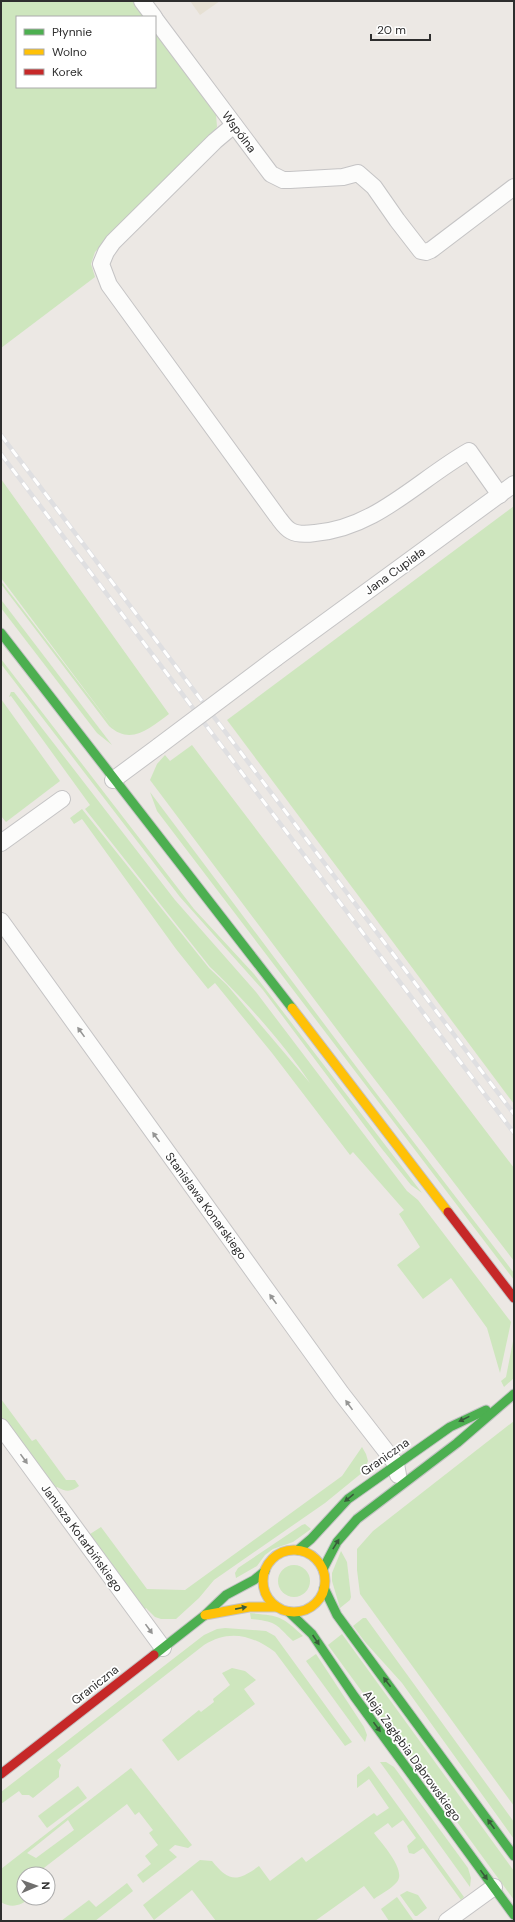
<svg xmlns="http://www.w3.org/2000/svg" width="515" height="1922" font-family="'DM Sans',sans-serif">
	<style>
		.education { fill: #e6e0d3 }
		.green { fill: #cee6be; fill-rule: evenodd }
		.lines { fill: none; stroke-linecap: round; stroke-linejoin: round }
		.street-casing { stroke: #c5c4c5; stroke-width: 18 }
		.fast-casing { stroke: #c5c4c5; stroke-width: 11 }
		.slow-casing { stroke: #c5c4c5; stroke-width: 11 }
		.jam-casing { stroke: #c5c4c5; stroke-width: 11 }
		.street { stroke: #fcfcfb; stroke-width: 16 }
		.fast { stroke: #4caf50; stroke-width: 9 }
		.slow { stroke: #ffc107; stroke-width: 9 }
		.jam { stroke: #c62828; stroke-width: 9 }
		.rail-casing { stroke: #dfdfe1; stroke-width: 4.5 }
		.rail { stroke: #fff; stroke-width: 3; stroke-dasharray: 9; stroke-linecap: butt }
		.street-bridge-casing { stroke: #c5c4c5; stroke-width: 18; stroke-linecap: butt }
		.street-bridge { stroke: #fcfcfb; stroke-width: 16 }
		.oneway { fill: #959594 }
		.oneway2 { fill: #385b3a }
		.labels { text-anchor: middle; stroke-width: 3.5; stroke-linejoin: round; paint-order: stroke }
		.street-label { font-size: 12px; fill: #2e2e2e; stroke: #fff }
	</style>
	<rect width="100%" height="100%" fill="#ece8e4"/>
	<path class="education" d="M190,1H220L200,15Z"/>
	<g class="green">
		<path d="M1,1H134L145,17H17V87H155V30L216,114L217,127L210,136L95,252L91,264L95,277L1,348Z"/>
		<path d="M1,479L169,714C150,728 131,746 109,726L1,584V581L115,730L1,578Z"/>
		<path d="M514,506V1104L227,720Z"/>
		<path d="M1,601H2L112,745L97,733L1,608Z"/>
		<path d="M1,659L194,909L254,974L422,1193L411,1185L382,1149L263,990L180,897L1,664Z"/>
		<path d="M11,692H14L175,900L256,992L407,1191L418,1200L511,1322L500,1373L487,1328L451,1278L423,1299L397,1265L420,1247L399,1214L404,1210L353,1152L350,1155L272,1053L215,983L208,989L176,949L82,819L74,824L70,818L82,809L209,968L227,985L310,1083C285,1045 244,999 210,967L85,809L90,805L11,696L9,697Z"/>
		<path d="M1,699L60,781L6,822L1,816Z"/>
		<path d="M192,745L514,1168V1261L356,1055L150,780L157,764L165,755L170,761Z"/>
		<path d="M150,792L376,1093L514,1273V1280L157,811Z"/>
		<path d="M514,1336V1378L504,1387L501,1381L506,1377Z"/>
		<path d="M1,1399L32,1441L36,1439L66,1480H75L79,1486C71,1492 66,1492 57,1487L54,1490L1,1418Z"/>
		<path d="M514,1421V1806L360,1594L357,1570V1549L373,1531Z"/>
		<path d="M362,1447L366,1454L368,1461L363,1472L325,1503L214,1580L199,1598L176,1619H161L155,1617L146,1608L143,1611L87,1536L101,1527L147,1589L185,1590L342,1476Z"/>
		<path d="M305,1524L311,1529L293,1542L273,1549L265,1555L257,1566L236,1578L235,1573L238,1568L302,1525Z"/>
		<path d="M341,1551L347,1562L351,1597L350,1600L340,1608L332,1581V1573Z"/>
		<circle cx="294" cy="1581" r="16"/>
		<path d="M250,1613C279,1616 281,1615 303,1636L293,1641C275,1624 278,1622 251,1619Z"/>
		<path d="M363,1618H366L514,1822V1839L402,1683L365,1642L353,1626Z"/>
		<path d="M225,1628L266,1631L275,1636L352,1742L345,1746L275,1652C252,1635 229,1629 204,1645L57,1760L61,1765L59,1771V1777L33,1798L29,1795H22L19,1791L1,1804V1792L204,1635L217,1629Z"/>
		<path d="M342,1634L514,1871V1900L328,1645Z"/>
		<path d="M316,1654L364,1727L367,1735L365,1742L306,1661Z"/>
		<path d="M232,1668L245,1671L256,1680L244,1689L255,1704L178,1761L162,1740L199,1710L201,1712L214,1702L213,1699L230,1685L222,1673Z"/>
		<path d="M380,1762H386L394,1767L468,1868L471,1878L470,1887Z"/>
		<path d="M369,1766L464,1897L461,1900L423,1848L414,1854L409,1853L407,1846L416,1838L403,1820L392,1828L388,1823L374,1833C381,1843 407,1870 397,1882C391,1889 381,1894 374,1899L364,1886L315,1921H216L192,1890L154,1920L143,1905L200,1860L212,1861C229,1882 237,1882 259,1866L270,1881L302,1857L306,1862L374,1813L377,1816L389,1808L369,1779L357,1788V1775Z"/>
		<path d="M131,1768L192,1845L188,1848L175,1845L169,1850L177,1857L143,1883L137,1875L151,1864L145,1856L158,1845L149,1833L153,1830L139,1812L135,1815L127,1804L36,1874H24V1898H31C21,1905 12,1909 1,1902V1869ZM68,1820L74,1830L36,1858L27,1853Z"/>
		<path d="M78,1786L87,1798L47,1828L38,1816Z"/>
		<path d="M127,1883L133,1891L95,1921H61L89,1900L96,1907Z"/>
		<path d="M407,1891L418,1895L427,1908L417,1916H415L400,1895Z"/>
		<path d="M397,1897L414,1921H389L381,1909Z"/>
	</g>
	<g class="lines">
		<defs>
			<g id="street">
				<path d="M142,1L154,17"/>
				<path d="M155,19L271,174L283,180H290L343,177L358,173L374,187L397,220L421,251L426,252L431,250L514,187"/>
				<path d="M234,125L215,141L113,242L106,252L101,264L109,285L277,516C281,521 285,528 291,531C298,535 308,534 315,533C376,528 418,480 469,451L500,495"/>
				<path d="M276,658L514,484"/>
				<path d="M113,780L159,746"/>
				<path d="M1,843L62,799"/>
				<path d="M1,921L341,1393L396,1464L398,1475"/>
				<path d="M1,1427L163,1648"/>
				<path d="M447,1921L494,1887"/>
			</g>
			<g id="fast">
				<path d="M1,633L292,1008"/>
				<path d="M298,1550L311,1539L348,1499L450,1427L486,1410"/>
				<path d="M323,1569L337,1542L357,1519L457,1443L514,1394"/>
				<path d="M324,1588L337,1615L514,1856"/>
				<path d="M289,1612L312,1634L354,1696L514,1915"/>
				<path d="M154,1655L205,1615L226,1595L254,1580L265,1571"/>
			</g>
			<g id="slow">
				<path d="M292,1008L448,1212"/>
				<circle cx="294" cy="1581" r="31"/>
				<path d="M205,1615L249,1607H277"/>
			</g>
			<g id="jam">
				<path d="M448,1212L514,1298"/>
				<path d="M1,1774L154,1655"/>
			</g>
		</defs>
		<use href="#street" class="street-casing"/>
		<use href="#fast" class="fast-casing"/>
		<use href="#slow" class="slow-casing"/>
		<use href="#jam" class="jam-casing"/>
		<use href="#street" class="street"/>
		<use href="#fast" class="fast"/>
		<use href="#slow" class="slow"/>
		<use href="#jam" class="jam"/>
		<defs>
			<g id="rail">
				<path d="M1,435L514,1114"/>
				<path d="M1,454L514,1133"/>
			</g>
		</defs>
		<use href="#rail" class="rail-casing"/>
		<use href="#rail" class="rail"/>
		<defs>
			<path id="street-bridge" d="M159,746L276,658"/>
		</defs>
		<use href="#street-bridge" class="street-bridge-casing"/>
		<use href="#street-bridge" class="street-bridge"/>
	</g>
	<defs><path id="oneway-solid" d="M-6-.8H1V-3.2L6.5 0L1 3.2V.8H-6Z"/></defs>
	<g class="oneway">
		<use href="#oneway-solid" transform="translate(81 1032) rotate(-126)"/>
		<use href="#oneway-solid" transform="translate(156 1137) rotate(-126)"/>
		<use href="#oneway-solid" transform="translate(273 1299) rotate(-126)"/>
		<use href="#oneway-solid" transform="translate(349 1405) rotate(-126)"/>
		<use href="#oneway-solid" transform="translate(24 1459) rotate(54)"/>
		<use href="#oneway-solid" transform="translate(149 1629) rotate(54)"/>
	</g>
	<g class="oneway2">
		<use href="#oneway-solid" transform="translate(464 1419) rotate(154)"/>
		<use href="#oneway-solid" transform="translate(349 1498) rotate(141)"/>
		<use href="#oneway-solid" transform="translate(336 1544) rotate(-58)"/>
		<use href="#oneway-solid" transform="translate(241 1608) rotate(-11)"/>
		<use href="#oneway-solid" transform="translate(316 1640) rotate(56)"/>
		<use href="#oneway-solid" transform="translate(387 1682) rotate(-127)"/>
		<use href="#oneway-solid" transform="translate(377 1727) rotate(54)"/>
		<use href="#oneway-solid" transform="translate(491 1824) rotate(-126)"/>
		<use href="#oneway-solid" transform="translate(484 1875) rotate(54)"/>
	</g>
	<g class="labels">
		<g class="street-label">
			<text transform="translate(239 132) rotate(53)" y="4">Wspólna</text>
			<text transform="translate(395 571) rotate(-36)" y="4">Jana Cupiała</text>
			<text transform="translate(206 1206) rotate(54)" y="4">Stanisława Konarskiego</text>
			<text transform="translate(385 1457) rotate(-35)" y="4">Graniczna</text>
			<text transform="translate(82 1538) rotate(54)" y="4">Janusza Kotarbińskiego</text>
			<text transform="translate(95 1685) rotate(-38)" y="4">Graniczna</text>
			<text transform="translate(412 1756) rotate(54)" y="4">Aleja Zagłębia Dąbrowskiego</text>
		</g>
	</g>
	<rect width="515" height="1922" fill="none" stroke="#2e2e2e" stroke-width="4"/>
	<rect x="16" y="16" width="140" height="72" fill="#ffffff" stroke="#ababab"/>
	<rect x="24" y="29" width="20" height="6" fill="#4caf50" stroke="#ababab"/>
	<text x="52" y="36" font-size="12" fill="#2e2e2e">Płynnie</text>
	<rect x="24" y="49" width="20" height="6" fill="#ffc107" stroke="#ababab"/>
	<text x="52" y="56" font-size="12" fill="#2e2e2e">Wolno</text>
	<rect x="24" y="69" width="20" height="6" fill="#c62828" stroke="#ababab"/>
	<text x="52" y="76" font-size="12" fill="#2e2e2e">Korek</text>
	<g transform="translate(36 1886) rotate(88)"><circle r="19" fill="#ffffff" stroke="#ababab"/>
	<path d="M0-3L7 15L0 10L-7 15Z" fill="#706f6e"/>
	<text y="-6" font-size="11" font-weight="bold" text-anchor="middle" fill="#2e2e2e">N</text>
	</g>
	<path d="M371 34v6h59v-6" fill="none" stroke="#2e2e2e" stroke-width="2"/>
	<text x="377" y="34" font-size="12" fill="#2e2e2e" stroke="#ffffff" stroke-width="3" paint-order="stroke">20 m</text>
</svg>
